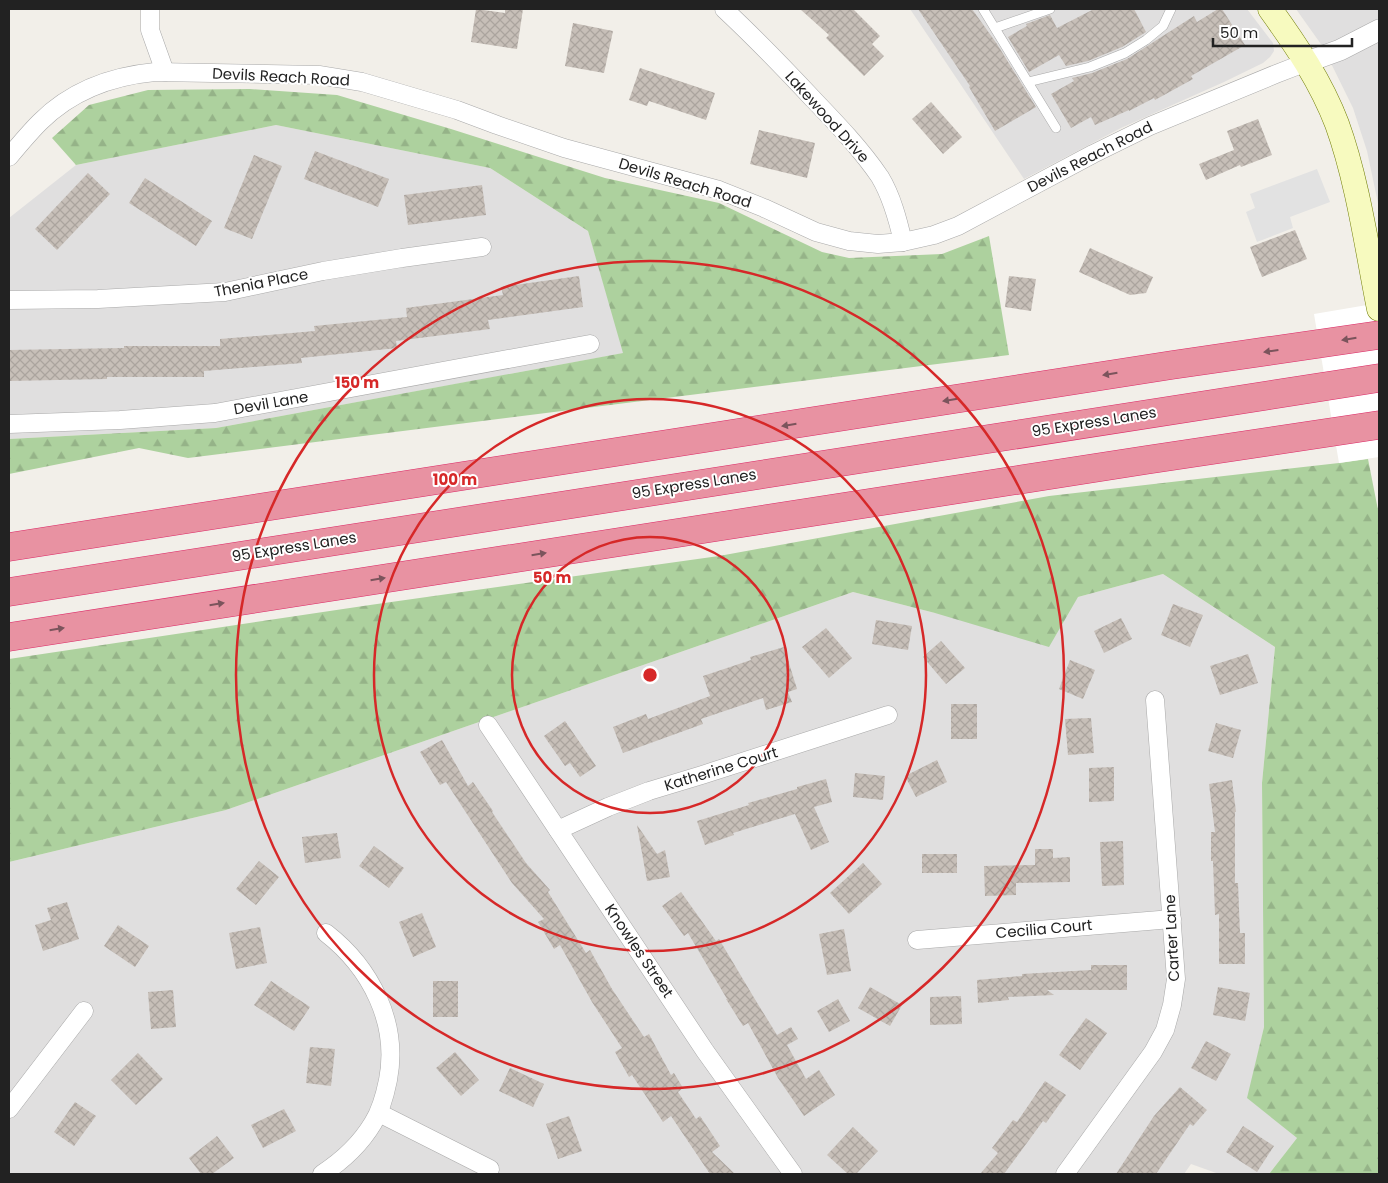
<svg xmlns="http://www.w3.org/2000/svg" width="1388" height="1183" font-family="Poppins,sans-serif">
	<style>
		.residential { fill: #e0dfdf }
		.forest { fill: url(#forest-firs) }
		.parking { fill: #e2e2e2 }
		.pier { fill: #fff }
		.building { fill: url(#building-cross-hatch) }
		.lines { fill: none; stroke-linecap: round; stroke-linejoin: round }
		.service-casing { stroke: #a9a9a9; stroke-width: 10 }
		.minor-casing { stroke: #a9a9a9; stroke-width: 19 }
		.tertiary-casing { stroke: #a9a9a9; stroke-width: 22 }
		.secondary-casing { stroke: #707d05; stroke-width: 25 }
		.motorway-casing { stroke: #dc2a67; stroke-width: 29 }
		.service { stroke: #fff; stroke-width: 9 }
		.minor { stroke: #fff; stroke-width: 18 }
		.tertiary { stroke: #fff; stroke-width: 21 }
		.secondary { stroke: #f7fabf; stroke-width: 24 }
		.motorway { stroke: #e892a2; stroke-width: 28 }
		.oneway { fill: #7b545c }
		.ring { fill: none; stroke: #d62828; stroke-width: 2.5 }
		.labels { text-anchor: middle; stroke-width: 4; stroke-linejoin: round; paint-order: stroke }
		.street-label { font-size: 15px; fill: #222; stroke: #fff }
		.centre { fill: #d62828; stroke: #fff; stroke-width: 2.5 }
		.ring-label { font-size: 15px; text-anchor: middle; font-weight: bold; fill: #d62828; stroke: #fff; stroke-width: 4; stroke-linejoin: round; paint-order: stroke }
	</style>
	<defs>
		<pattern id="forest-firs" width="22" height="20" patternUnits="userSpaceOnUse" patternTransform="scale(1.25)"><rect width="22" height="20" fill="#add19e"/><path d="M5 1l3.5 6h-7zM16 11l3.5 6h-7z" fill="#95b388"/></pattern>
		<pattern id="building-cross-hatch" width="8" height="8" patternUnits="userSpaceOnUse" patternTransform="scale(1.25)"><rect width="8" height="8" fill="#c7bfb8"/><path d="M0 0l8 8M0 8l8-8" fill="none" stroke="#aba49e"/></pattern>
	</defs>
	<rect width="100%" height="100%" fill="#f2efe9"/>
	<g class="residential">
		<path d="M910,9H1247L1273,43L1274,51L1270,57L1263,63L1224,82L1121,128L1024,179Z"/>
		<path d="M1296,9H1379V208L1367,151L1353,108L1323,47Z"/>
		<path d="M276,125L490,168L588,231L624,353L216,428L9,439V218L76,165Z"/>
		<path d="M1163,574L1275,647L1262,783L1264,1027L1248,1098L1297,1138L1269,1174H1219L1191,1164L1184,1174H9V862L226,810L853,592L935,613L1078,597Z"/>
	</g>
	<g class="forest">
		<path d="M250,89L337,95L451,129L605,178L719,203L822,252L849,258L942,254L989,236L1009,355L188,458L139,448L9,474V439L216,428L623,353L588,231L490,168L276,125L76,165L52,138L89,105L148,90Z"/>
		<path d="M1368,459L1379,515V1174H1269L1297,1138L1247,1098L1264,1027L1262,783L1275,647L1163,574L1078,597L1049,647L935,613L853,592L226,810L9,862V659L370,605L719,556L1049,496L1339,463Z"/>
	</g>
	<path class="parking" d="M1317,169L1330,202L1290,217L1293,228L1257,242L1246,212L1255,208L1250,194Z"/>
	<path class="pier" d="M1379,303V457L1339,463L1314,314Z"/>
	<g class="building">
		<path d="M476,9L505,13V9H523L517,49L471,42Z"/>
		<path d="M800,9H853L880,36L872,44L884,56L864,76L826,38L829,35Z"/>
		<path d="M918,9H972L997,44L1036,107L995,131L969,87L970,86Z"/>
		<path d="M1094,9H1134L1146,32L1122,47L1088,61L1066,66L1059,55L1029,72L1008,37L1027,26L1026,24L1050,15L1057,28Z"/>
		<path d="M1218,9H1222L1245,45L1191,76L1193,79L1155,100L1154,98L1129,111V110L1095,125L1091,117L1071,128L1051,94L1074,81L1072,78L1092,73L1127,59L1194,16L1197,22Z"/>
		<path d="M573,23L613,31L604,73L565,66Z"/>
		<path d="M640,68L715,93L706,120L649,101L647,106L629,100Z"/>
		<path d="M931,102L962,137L943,154L912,119Z"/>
		<path d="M1258,119L1272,155L1241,167L1240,165L1206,180L1199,164L1234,150L1227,131Z"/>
		<path d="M759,130L815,143L807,178L750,164Z"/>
		<path d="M315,151L389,179L378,207L304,179Z"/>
		<path d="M254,155L282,166L252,239L224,228Z"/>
		<path d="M88,173L110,194L57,250L35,229Z"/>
		<path d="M145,178L212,221L196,246L129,203Z"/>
		<path d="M482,185L486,215L408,225L404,195Z"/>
		<path d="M1295,230L1307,259L1262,277L1250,247Z"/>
		<path d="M1090,248L1153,277L1146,293L1130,295L1079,272Z"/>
		<path d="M579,276L583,307L488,320L490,329L396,341L397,348L301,358L302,363L204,371V377H107V379L9,381V350L124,348V346H220V339L315,331L314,326L407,317L406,308L503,295L501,287Z"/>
		<path d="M1009,276L1036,279L1031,311L1005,307Z"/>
		<path d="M1173,604L1203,615L1190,647L1161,635Z"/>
		<path d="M1121,618L1132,639L1104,653L1094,631Z"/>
		<path d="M876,620L912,626L908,650L872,644Z"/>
		<path d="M826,628L852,658L829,678L802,647Z"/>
		<path d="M941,641L965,668L946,684L923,657Z"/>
		<path d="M784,647L797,689L788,692L792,702L766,710L763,698L701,719L703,724L623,753L613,727L646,714L648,719L710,696L703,676L751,660L750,657Z"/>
		<path d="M1248,654L1258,683L1220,695L1210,666Z"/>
		<path d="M1070,660L1095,670L1083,699L1059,689Z"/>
		<rect x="951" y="704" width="26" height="35"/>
		<path d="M1091,718L1094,753L1068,755L1065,719Z"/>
		<path d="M565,721L596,766L580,777L570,763L565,766L544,736Z"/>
		<path d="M1216,723L1241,730L1233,758L1208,751Z"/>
		<path d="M442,740L468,786L473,782L493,811L492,812L526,863L550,890L548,892L586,953L590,950L612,989L644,1037L649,1034L671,1075L674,1073L683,1088L678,1092L696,1119L700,1116L720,1146L712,1152L735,1174H710L671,1116L663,1122L632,1075L629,1077L615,1052L622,1048L592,1002L560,945L554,949L538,922L544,919L512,883L446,782L440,785L420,752Z"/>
		<path d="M937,760L947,782L916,797L905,776Z"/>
		<path d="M1114,767V801L1089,802V768Z"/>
		<path d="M855,773L885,776L883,800L853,797Z"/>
		<path d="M826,779L832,802L814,807L829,842L811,850L795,814L733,833L734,835L705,845L697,821L749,805L748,803L797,789V787Z"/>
		<path d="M1232,780L1236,812H1235V883H1238L1240,933H1245V964H1219V914L1215,915L1213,861H1211V832H1215L1209,784Z"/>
		<path d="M637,825L657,854L665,850L670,877L647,881Z"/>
		<path d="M337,833L341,858L305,863L302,837Z"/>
		<path d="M1123,841L1124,885L1102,886L1100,842Z"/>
		<path d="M374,846L404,868L389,888L359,866Z"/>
		<path d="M1035,849H1053V858L1070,857V882L1016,883V895L985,896L984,866L1035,865Z"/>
		<rect x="922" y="854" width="35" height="19"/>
		<path d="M259,861L279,877L256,905L236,889Z"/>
		<path d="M863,863L882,884L849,914L830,893Z"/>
		<path d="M681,892L716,941L719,939L753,996L777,1035L791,1027L798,1039L787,1045L806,1079L819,1070L835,1095L804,1116L778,1078L748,1023L743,1026L726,999H727L688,933L684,936L662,906Z"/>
		<path d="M67,902L79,939L43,951L35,925L51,920L47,908Z"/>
		<path d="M422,913L436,947L413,957L399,922Z"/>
		<path d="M118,925L149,946L135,967L104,946Z"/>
		<path d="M260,927L267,963L236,969L229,933Z"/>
		<path d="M844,929L851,971L827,975L819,934Z"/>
		<path d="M1091,965H1127V990H1047L1054,995L1008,997L1009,1000L978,1003L977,980L1022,976V974L1091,970Z"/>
		<path d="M271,981L310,1007L294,1031L254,1005Z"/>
		<rect x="433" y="981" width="25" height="36"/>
		<path d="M870,987L902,1005L890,1026L858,1008Z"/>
		<path d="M1218,987L1250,993L1245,1021L1213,1015Z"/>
		<path d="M173,990L176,1027L151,1029L148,992Z"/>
		<path d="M961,996L962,1024L930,1025V997Z"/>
		<path d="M838,999L850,1021L829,1032L817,1011Z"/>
		<path d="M1086,1018L1107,1033L1080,1070L1059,1055Z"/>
		<path d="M1206,1041L1231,1054L1216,1081L1191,1068Z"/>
		<path d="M310,1047L335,1049L331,1086L306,1083Z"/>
		<path d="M455,1052L479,1080L461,1096L436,1068Z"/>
		<path d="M138,1053L163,1079L136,1105L111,1080Z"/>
		<path d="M510,1068L544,1084L533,1107L499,1091Z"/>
		<path d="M1045,1081L1066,1095L1046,1123L1043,1121L1004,1174H980L998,1153L992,1148L1013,1120L1017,1122Z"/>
		<path d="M1180,1087L1207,1110L1193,1126L1190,1124L1156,1174H1116L1154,1116Z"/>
		<path d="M75,1102L96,1116L74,1146L54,1132Z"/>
		<path d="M284,1109L296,1131L263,1148L251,1125Z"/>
		<path d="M569,1116L582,1151L558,1159L546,1124Z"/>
		<path d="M1243,1126L1274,1146L1257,1172L1226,1152Z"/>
		<path d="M853,1127L878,1151L856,1174H848L827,1155Z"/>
		<path d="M217,1136L234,1158L212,1174H201L189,1158Z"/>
	</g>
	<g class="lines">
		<defs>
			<g id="service">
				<path d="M983,9L1056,128"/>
				<path d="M995,28L1050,9"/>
				<path d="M1028,82L1090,67L1125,53L1146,40L1163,26L1171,9"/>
			</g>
			<g id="minor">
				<path d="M150,9V30L165,72"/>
				<path d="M724,9C755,38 784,68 813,99C836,123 861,149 880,177C892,197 898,220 903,242"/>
				<path d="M9,157C19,145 29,133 40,122C71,91 112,76 155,72L319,75L362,82L457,110L497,125L564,148L719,190L764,208L816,232L849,241L878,244L903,242L934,235L958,226L1093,154L1150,126L1276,74L1307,62"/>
				<path d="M9,300L98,299L225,292L323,271L402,258L482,247"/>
				<path d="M9,424L120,420L215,413L590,344"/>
				<path d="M488,725L705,1051L793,1174"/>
				<path d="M558,830L608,807L649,791L702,775L888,715"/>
				<path d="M917,940L1172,919"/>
				<path d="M9,1109L84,1011"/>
				<path d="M379,1113L490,1169"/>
				<path d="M322,1174C342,1161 361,1143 373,1123C381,1110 385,1095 388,1080C399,1023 371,968 326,933"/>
				<path d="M1065,1174L1153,1052L1165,1030L1172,1005L1176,979L1155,700"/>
			</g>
			<path id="tertiary" d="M1307,62L1340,50L1379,30"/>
			<path id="secondary" d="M1270,9C1296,45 1321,82 1337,124C1358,182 1367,249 1379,309"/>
			<g id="motorway">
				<path d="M9,547L1172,365L1379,335"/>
				<path d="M9,592L1379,378"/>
				<path d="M9,637L1146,460L1379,425"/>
			</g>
		</defs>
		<use href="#service" class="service-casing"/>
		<use href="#minor" class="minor-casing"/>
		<use href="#tertiary" class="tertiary-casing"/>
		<use href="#secondary" class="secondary-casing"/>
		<use href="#motorway" class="motorway-casing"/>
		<use href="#service" class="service"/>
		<use href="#minor" class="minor"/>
		<use href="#tertiary" class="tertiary"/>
		<use href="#secondary" class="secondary"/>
		<use href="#motorway" class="motorway"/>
	</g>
	<defs><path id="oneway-solid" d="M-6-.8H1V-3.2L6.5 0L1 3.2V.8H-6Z" transform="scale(1.25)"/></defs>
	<g class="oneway">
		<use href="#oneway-solid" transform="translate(1349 339) rotate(171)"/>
		<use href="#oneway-solid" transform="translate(1271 351) rotate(172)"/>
		<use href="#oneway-solid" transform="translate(1110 374) rotate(171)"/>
		<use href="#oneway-solid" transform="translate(950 400) rotate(171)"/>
		<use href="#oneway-solid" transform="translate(789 425) rotate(171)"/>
		<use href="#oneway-solid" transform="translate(539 554) rotate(-9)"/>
		<use href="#oneway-solid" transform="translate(378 579) rotate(-9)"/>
		<use href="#oneway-solid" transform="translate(217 604) rotate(-9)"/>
		<use href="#oneway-solid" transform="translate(57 629) rotate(-9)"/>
	</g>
	<g class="ring">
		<circle cx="650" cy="675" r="138"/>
		<circle cx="650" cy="675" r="276"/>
		<circle cx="650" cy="675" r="414"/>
	</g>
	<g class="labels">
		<g class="street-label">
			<text transform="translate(281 77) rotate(3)" y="5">Devils Reach Road</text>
			<text transform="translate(827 117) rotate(48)" y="5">Lakewood Drive</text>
			<text transform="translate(1090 157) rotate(-27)" y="5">Devils Reach Road</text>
			<text transform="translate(685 183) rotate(17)" y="5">Devils Reach Road</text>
			<text transform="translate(261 283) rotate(-11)" y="5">Thenia Place</text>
			<text transform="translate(271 403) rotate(-10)" y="5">Devil Lane</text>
			<text transform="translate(1094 422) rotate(-9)" y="5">95 Express Lanes</text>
			<text transform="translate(694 484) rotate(-9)" y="5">95 Express Lanes</text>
			<text transform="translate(294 547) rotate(-9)" y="5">95 Express Lanes</text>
			<text transform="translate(721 769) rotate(-17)" y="5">Katherine Court</text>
			<text transform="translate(1044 929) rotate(-5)" y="5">Cecilia Court</text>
			<text transform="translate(1172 938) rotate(-93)" y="5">Carter Lane</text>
			<text transform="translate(639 951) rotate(56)" y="5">Knowles Street</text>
		</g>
	</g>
	<circle cx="650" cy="675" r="8" class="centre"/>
	<g class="ring-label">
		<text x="357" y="388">150 m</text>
		<text x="455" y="485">100 m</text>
		<text x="552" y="583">50 m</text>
	</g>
	<rect width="1388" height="1183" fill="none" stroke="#222222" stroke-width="20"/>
	<path d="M1213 38v8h139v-8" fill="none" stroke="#222222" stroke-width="2.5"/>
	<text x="1220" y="38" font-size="15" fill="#222222" stroke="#ffffff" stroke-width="4" paint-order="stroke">50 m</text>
</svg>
